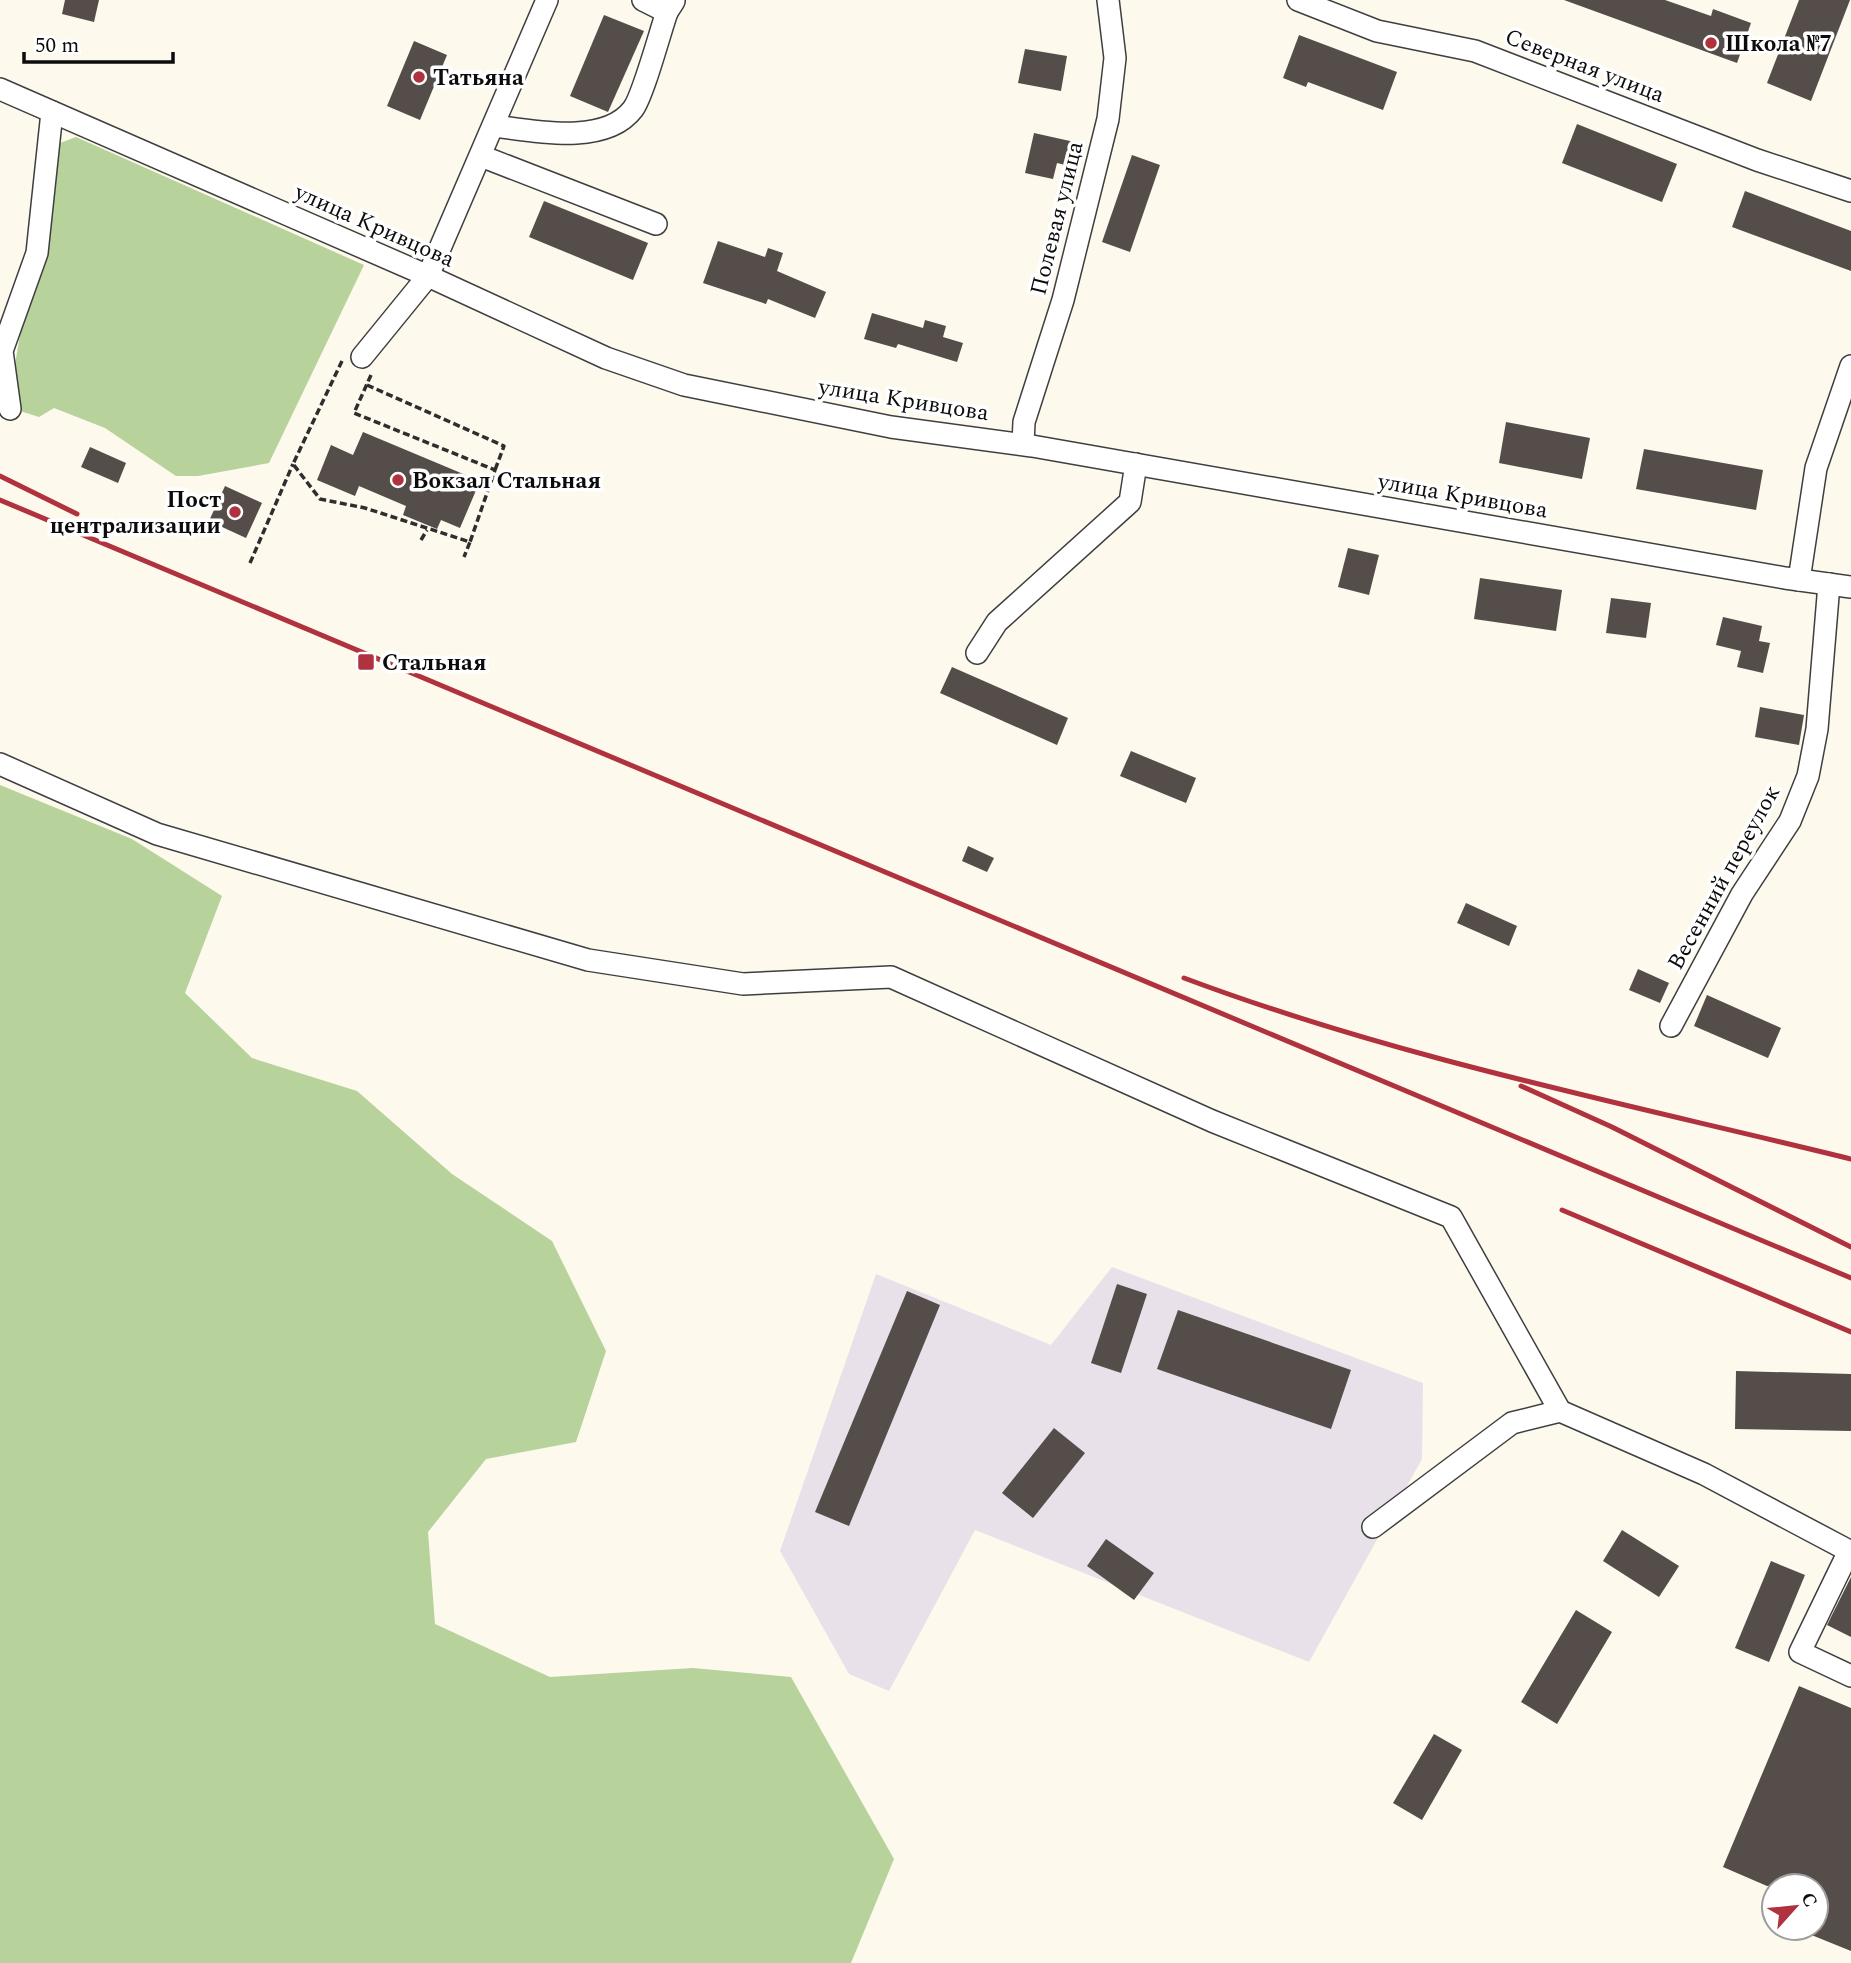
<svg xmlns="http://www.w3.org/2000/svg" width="1851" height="1963" font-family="Spectral,serif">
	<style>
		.industrial { fill: #e9e1ea }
		.forest { fill: #b7d39b }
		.building { fill: #544d4a }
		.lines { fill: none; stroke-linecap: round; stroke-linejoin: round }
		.minor-casing { stroke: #3f3f3f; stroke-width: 24 }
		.path { stroke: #2e2e2e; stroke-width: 3.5; stroke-dasharray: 7 3.5; stroke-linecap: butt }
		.minor { stroke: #fff; stroke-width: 21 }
		.rail { stroke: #af323e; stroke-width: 5 }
		.poi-dot { fill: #af323e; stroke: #fff; stroke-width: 2.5 }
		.labels { text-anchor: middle; stroke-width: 7; stroke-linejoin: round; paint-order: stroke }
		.poi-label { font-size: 23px; font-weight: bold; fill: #0c0c0c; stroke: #fff; text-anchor: start }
		.street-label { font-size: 23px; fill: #0c0c0c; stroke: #fff }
	</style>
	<rect width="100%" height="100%" fill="#fdf9ed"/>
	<path class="industrial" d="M1112,1267L1423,1383L1422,1459L1309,1662L975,1530L889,1691L849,1674L780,1551L876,1274L1051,1345Z"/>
	<g class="forest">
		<path d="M76,137L364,265L269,463L198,476H176L105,428L54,408L39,417L20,411L13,376L26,300L46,247L60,143Z"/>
		<path d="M0,785L132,839L222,896L185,993L252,1058L357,1091L452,1174L552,1241L606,1351L576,1442L486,1459L428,1532L435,1624L550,1677L693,1668L791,1677L894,1859L851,1963H0Z"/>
	</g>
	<g class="building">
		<path d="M65,0H99L94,22L62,14Z"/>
		<path d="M1564,0H1665L1711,16L1713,9L1751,23L1737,63Z"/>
		<path d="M1799,0H1850L1811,101L1767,83Z"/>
		<path d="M604,15L644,31L608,112L570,96Z"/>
		<path d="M1299,35L1397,72L1383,110L1308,82L1306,87L1283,78Z"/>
		<path d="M414,41L447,55L420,120L387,106Z"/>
		<path d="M1025,49L1067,56L1061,91L1018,83Z"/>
		<path d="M1577,124L1677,164L1662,202L1562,163Z"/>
		<path d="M1034,133L1079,143L1073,167L1057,163L1053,179L1025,173Z"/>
		<path d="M1132,155L1160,165L1130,252L1102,242Z"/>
		<path d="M1745,191L1851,231V271L1732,227Z"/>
		<path d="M544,201L648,243L633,280L529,237Z"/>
		<path d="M718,241L765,257L768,248L783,253L777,271L826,292L815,318L768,299L766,304L703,283Z"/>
		<path d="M872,313L923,328L925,320L946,326L943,337L963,343L957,362L898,344L896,348L864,339Z"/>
		<path d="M1506,422L1590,438L1582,479L1499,463Z"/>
		<path d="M363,432L480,481L460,528L441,520L437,529L403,515L406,506L359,486L355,496L317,480L331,445L353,455Z"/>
		<path d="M90,447L126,463L118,483L81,467Z"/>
		<path d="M1644,449L1763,470L1756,510L1636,489Z"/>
		<path d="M225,486L262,503L246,538L209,521Z"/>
		<path d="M1348,548L1379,555L1369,595L1338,587Z"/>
		<path d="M1480,578L1562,590L1556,631L1474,619Z"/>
		<path d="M1611,598L1651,603L1646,638L1606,633Z"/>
		<path d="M1723,617L1762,626L1759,641L1770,643L1763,673L1737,667L1741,651L1716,645Z"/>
		<path d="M952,667L1068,718L1057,745L940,693Z"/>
		<path d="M1760,707L1804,715L1799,745L1755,737Z"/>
		<path d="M1131,751L1196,778L1186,803L1120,776Z"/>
		<path d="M968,846L994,858L987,872L962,861Z"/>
		<path d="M1466,903L1517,926L1509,946L1457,923Z"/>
		<path d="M1638,969L1669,983L1660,1003L1629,990Z"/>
		<path d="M1707,995L1781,1028L1768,1058L1694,1026Z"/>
		<path d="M1117,1284L1147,1294L1121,1373L1091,1363Z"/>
		<path d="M907,1291L940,1305L849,1526L815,1512Z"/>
		<path d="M1178,1310L1351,1370L1331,1429L1157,1369Z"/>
		<path d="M1736,1371L1851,1374V1431L1735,1429Z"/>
		<path d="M1054,1428L1085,1453L1033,1518L1002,1493Z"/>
		<path d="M1622,1530L1679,1566L1659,1597L1603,1561Z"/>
		<path d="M1106,1539L1154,1573L1134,1600L1087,1566Z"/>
		<path d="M1771,1561L1805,1575L1769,1662L1735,1648Z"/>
		<path d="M1851,1577V1637L1827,1625Z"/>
		<path d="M1576,1610L1612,1632L1557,1724L1521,1702Z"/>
		<path d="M1799,1686L1851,1708V1951L1809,1934L1812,1928H1816V1886H1767L1723,1867Z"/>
		<path d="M1434,1734L1462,1750L1422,1820L1393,1803Z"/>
	</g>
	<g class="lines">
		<defs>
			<g id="minor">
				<path d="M643,0L667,12L674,1"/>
				<path d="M1298,0L1377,31L1475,51L1757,160L1851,191"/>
				<path d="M0,89L428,276L606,358L684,385L891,427L1032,446L1785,578L1851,587"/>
				<path d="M495,126C534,131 605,146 633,109C643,96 660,32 667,12"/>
				<path d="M481,156L656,224"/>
				<path d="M362,357L428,276L547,0"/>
				<path d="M10,409L2,351L37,253L52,112"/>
				<path d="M1023,444L1024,422L1063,300L1108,119L1115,58L1108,0"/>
				<path d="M1799,580L1816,468L1851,366"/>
				<path d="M977,653L997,622L1130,502L1136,464"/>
				<path d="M0,764L157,834L588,960L743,984L891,977L1212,1121L1451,1217L1560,1411"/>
				<path d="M1671,1026L1742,894L1790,821L1808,776L1817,729L1829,584"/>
				<path d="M1373,1527L1512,1423L1560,1411L1704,1474L1851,1552"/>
				<path d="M1849,1551L1800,1652L1851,1676"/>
			</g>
		</defs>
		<use href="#minor" class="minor-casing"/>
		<g class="path">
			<path d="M342,361L293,464L320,499L365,508L470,542L464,557"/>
			<path d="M371,375L354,413L495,470L470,542"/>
			<path d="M367,385L504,446L495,470"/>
			<path d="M421,540L427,530"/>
			<path d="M250,563L293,464"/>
		</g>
		<use href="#minor" class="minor"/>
		<g class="rail">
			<path d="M0,476L77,514"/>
			<path d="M0,500L1851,1278"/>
			<path d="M1184,978C1400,1059 1628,1104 1851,1159"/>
			<path d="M1521,1086L1612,1127L1851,1247"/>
			<path d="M1562,1210L1851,1332"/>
		</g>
	</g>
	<g class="poi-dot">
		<circle cx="1711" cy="43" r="7"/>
		<circle cx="419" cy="77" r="7"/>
		<circle cx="398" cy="480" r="7"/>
		<circle cx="235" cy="512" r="7"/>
		<rect x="357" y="653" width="18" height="18" rx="3.5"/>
	</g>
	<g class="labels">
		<g class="poi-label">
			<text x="1725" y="51">Школа №7</text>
			<text x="433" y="85">Татьяна</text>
			<text x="412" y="488">Вокзал Стальная</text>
			<text x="221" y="507" text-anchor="end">Пост<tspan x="221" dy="26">централизации</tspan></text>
			<text x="382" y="670">Стальная</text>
		</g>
		<g class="street-label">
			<text transform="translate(1585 65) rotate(21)" y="8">Северная улица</text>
			<text transform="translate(1056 218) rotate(-76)" y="8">Полевая улица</text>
			<text transform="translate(375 225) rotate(24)" y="8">улица Кривцова</text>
			<text transform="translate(904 399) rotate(9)" y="8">улица Кривцова</text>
			<text transform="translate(1463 495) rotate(10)" y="8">улица Кривцова</text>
			<text transform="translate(1723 877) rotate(-61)" y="8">Весенний переулок</text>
		</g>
	</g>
	<g transform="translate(1795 1907) rotate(63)"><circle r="33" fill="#ffffff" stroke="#9e9e9e" stroke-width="2"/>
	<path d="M0-5L12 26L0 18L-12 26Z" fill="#af323e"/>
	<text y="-10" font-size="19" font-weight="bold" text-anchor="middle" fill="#0c0c0c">С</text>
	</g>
	<path d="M24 52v10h149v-10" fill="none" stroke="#0c0c0c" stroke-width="3.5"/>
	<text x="35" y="52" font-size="21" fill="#0c0c0c" stroke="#ffffff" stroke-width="5" paint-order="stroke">50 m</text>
</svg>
